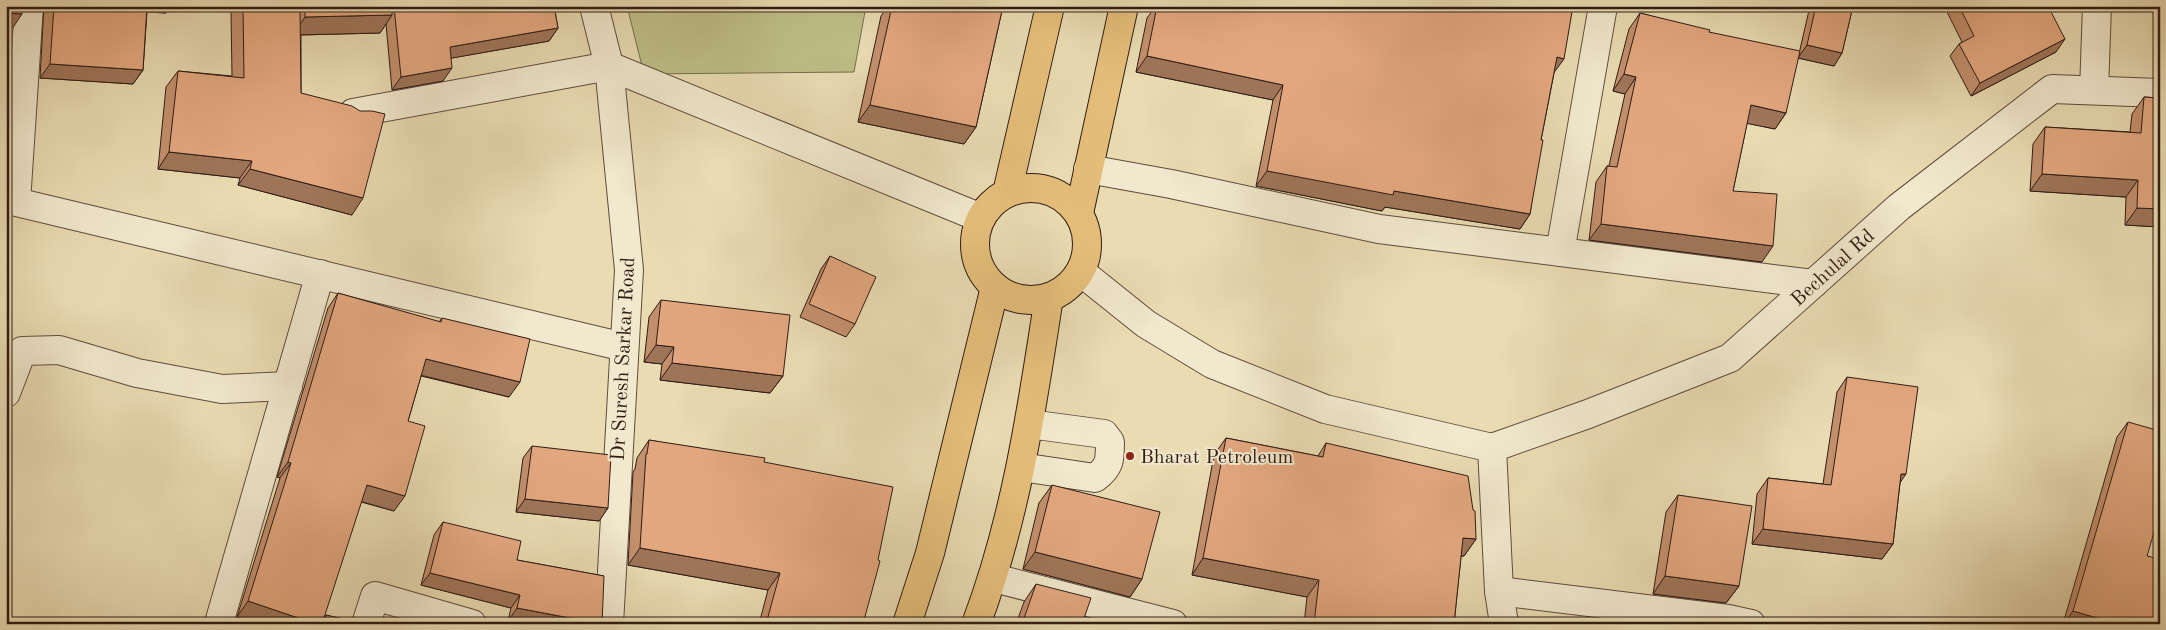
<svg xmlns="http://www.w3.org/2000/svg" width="2166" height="630" font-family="'Old Standard TT',serif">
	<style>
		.green { fill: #bebe87; stroke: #766d4e }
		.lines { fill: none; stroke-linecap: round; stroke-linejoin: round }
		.minor-casing { stroke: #5e4c3c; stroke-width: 30 }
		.major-casing { stroke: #2f1c15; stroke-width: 30 }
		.minor { stroke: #f1e8cd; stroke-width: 28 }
		.major { stroke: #e4be79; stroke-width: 28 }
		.wall { fill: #c3906d; stroke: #2f1c15 }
		.shaded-wall { fill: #9f7559; stroke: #2f1c15 }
		.building { fill: #e3a77f; stroke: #2f1c15 }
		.poi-dot { fill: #8f2418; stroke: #f1e8cd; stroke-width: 2 }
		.labels { text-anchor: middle; stroke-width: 4; stroke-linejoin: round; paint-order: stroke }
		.street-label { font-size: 20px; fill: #2f1c15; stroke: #f1e8cd }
		.poi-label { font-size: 20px; fill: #2f1c15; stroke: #f1e8cd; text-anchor: start }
	</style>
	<rect width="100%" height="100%" fill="#e9dbb2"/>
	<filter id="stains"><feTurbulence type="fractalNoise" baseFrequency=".004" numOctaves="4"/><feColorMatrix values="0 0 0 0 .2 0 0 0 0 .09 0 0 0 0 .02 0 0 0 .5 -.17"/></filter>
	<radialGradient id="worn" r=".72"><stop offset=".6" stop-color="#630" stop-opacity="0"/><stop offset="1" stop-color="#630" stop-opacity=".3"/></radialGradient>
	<path class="green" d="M627,6H866L854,72L644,74Z"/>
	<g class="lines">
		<defs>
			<g id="minor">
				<path d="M29,6L16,202L624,347"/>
				<path d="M594,6L609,66L629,270L609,624"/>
				<path d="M2094,90L2097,6"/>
				<path d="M353,113L609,66L981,218"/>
				<path d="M1088,169L1171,184L1379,229L1813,284"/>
				<path d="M1560,252L1603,6"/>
				<path d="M1081,272L1146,324L1212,364L1325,409L1492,448L1499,591L1504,624"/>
				<path d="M6,393L22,351L59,350L137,373L222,389L288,386"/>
				<path d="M1492,448L1588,414L1730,358L1899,207L2052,89L2160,93"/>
				<path d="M1021,467L1095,478C1110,467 1110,460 1110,442L1104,434L1029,424"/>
				<path d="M994,578L1173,624"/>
				<path d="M1499,591L1728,619L1751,624"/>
				<path d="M219,623L320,274"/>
				<path d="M366,624L375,596L472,624"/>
			</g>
			<g id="major">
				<circle cx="1031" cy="244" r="56"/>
				<path d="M1007,193L1050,6"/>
				<path d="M1079,213L1124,6"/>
				<path d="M907,624L930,553L995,287"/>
				<path d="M976,624C1016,519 1032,408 1049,297"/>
			</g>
		</defs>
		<use href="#minor" class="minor-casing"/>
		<use href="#major" class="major-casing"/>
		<use href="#minor" class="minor"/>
		<use href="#major" class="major"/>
	</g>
	<g class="wall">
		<path d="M44,6H171L166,13L147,12L143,70L133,84L40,78Z"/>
		<path d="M235,6H554L558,28L549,41L451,58L443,81L392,90L386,24L380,33L301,35V93L352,215L238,185L240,178L158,169L166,87L178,71L232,76L231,12Z"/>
		<path d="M887,6H1003L976,127L964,144L858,122L881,16L886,9Z"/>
		<path d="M1156,6H1573L1554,73L1541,140L1530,214L1520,229L1385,207L1382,211L1256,186L1273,100L1136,72L1147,18Z"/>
		<path d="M1810,6H1853L1842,53L1834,66L1798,58Z"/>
		<path d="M1944,6H2048L2056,52L1971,96L1950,56L1959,44L1962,42Z"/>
		<path d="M1640,13L1709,32L1786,113L1775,129L1747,123L1733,191L1762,262L1589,240L1596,182L1607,166H1609L1625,94L1613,91L1629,29Z"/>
		<path d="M2144,97L2160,98V227L2125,225L2126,197L2030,191L2033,144L2045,127L2130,132L2132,114Z"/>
		<path d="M830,256L855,324L846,337L800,317L821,269Z"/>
		<path d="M338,293L439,322L442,318L509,397L421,376L408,421L394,511L361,502L323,619L326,615L364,624H259L237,617L280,478L277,477L328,308Z"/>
		<path d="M661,300L783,376L770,393L660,380L662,364L644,362L649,317Z"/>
		<path d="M1847,377L1900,483L1893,544L1882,559L1752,544L1757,494L1768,478L1823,484L1837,392Z"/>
		<path d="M2128,422L2147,556L2160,624H2063L2117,437Z"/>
		<path d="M1226,438L1318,456L1326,443L1476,539L1464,556H1461L1454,624H1304L1307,597L1192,575L1214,455Z"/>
		<path d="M649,440L764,462L863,624H759L768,590L628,565L633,472L635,469L637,458Z"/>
		<path d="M532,446L608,508L599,521L516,512L523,458Z"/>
		<path d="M1052,485L1142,579L1130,597L1023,569L1039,503Z"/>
		<path d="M1678,495L1739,586L1726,603L1653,594L1666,512Z"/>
		<path d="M443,522L517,560L604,576L508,621L511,608L421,585L434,535Z"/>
		<path d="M1036,584L1082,624H1016L1024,602Z"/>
	</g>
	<g class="shaded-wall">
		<path d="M141,6H171L166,13L138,11Z"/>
		<path d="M6,13L22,14L12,29L6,28Z"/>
		<path d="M392,15L380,33L293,35L305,17Z"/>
		<path d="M558,28L549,41L441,60L450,47Z"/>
		<path d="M2065,39L2056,52L1971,96L1980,83Z"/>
		<path d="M1807,45L1842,53L1834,66L1798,58Z"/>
		<path d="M1147,56L1283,85L1273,100L1136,72Z"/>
		<path d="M1557,57L1564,59L1553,74Z"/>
		<path d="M50,64L143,70L133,84L40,78Z"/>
		<path d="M452,68L443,81L392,90L401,77Z"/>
		<path d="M1624,74L1636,77L1625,94L1613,91Z"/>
		<path d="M870,105L976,127L964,144L858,122Z"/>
		<path d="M1751,105L1786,113L1775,129L1740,122Z"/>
		<path d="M169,152L252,161L240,178L158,169Z"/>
		<path d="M250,169L363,198L352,215L238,185Z"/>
		<path d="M1267,171L1394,191L1530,214L1520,229L1385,207L1382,211L1256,186Z"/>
		<path d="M2042,174L2138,180L2126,197L2030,191Z"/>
		<path d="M2137,208L2160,209V227L2125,225Z"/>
		<path d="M1601,224L1773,246L1762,262L1589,240Z"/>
		<path d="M656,345L674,347L662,364L644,362Z"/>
		<path d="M426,359L520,382L509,397L416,374Z"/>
		<path d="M672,363L783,376L770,393L660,380Z"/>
		<path d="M288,462L291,463L280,478L277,477Z"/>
		<path d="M1901,474H1906L1895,490Z"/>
		<path d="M367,485L405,496L394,511L356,500Z"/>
		<path d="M525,499L608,508L599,521L516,512Z"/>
		<path d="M1763,529L1893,544L1882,559L1752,544Z"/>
		<path d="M1463,538L1476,539L1464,556L1451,555Z"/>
		<path d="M640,548L780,573L768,590L628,565Z"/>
		<path d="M1035,552L1142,579L1130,597L1023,569Z"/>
		<path d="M1203,558L1319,580L1307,597L1192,575Z"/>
		<path d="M430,573L520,595L511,608L421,585Z"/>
		<path d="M1665,576L1739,586L1726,603L1653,594Z"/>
		<path d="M248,601L316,624H259L237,617Z"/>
		<path d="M517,608L599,624H522L508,621Z"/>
		<path d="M2073,611L2118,624H2064Z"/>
	</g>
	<g class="building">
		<path d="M6,6H22V14L6,13Z"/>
		<path d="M54,6H147L143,70L50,64Z"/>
		<path d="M243,6H300L301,93L352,106L360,111H372L385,114L363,198L250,169L252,161L169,152L178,71L244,78Z"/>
		<path d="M305,6H392V15L305,17Z"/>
		<path d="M394,6H554L558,28L450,47L452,68L401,77Z"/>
		<path d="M892,6H1003L976,127L870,105Z"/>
		<path d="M1157,6H1573L1564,59L1557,57L1541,140H1543L1530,214L1394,191L1393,195L1267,171L1283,85L1147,56Z"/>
		<path d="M1816,6H1853L1842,53L1807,45Z"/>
		<path d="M1959,6H2048L2065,39L1980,83L1959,44L1974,36Z"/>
		<path d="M1640,13L1710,30L1709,32L1800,51L1786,113L1751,105L1733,191L1777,194L1773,246L1601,224L1607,166L1617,167L1636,77L1624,74Z"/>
		<path d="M2144,97L2160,98V209L2137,208L2138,180L2042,174L2045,127L2141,133Z"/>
		<path d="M830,256L876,277L855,324L809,304Z"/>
		<path d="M338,293L441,322L442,318L530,339L520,382L426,359L408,421L425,426L405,496L367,485L322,624H316L248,601L291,463L288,462Z"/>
		<path d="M661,300L790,315L783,376L672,363L674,347L656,345Z"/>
		<path d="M1847,377L1918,387L1906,474H1901L1893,544L1763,529L1768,478L1831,485Z"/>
		<path d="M2128,422L2160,431V512L2147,556L2160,559V624H2118L2073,611Z"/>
		<path d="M1226,438L1323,457L1326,443L1468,476L1473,510L1475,511L1476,539L1463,538L1454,624H1314L1319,580L1203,558Z"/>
		<path d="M649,440L765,458L764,462L893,487L878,560L880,561L863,624H766L780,573L640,548L646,454H647Z"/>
		<path d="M532,446L611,455L608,508L525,499Z"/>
		<path d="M1052,485L1160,512L1142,579L1035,552Z"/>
		<path d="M1678,495L1752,506L1739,586L1665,576Z"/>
		<path d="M443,522L521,541L517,560L604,576L602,624L517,608L520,595L430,573Z"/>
		<path d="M1036,584L1091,598L1082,624H1022Z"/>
		<path d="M326,615L364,624H324Z"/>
		<path d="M1157,619L1178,624H1156Z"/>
	</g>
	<circle class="poi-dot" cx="1130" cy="456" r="5"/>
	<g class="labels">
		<g class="street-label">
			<text transform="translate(1832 267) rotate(-42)" y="7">Bechulal Rd</text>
			<text transform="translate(622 359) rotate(-87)" y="7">Dr Suresh Sarkar Road</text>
		</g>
		<g class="poi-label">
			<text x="1140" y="463">Bharat Petroleum</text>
		</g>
	</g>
	<rect width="2166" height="630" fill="none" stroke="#e9dbb2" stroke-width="25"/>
	<rect x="8" y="8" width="2151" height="615" fill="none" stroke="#2f1c15" stroke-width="2.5"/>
	<rect x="12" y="12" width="2141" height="605" fill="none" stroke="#2f1c15"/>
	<rect width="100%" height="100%" filter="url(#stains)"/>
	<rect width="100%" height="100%" fill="url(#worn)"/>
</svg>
